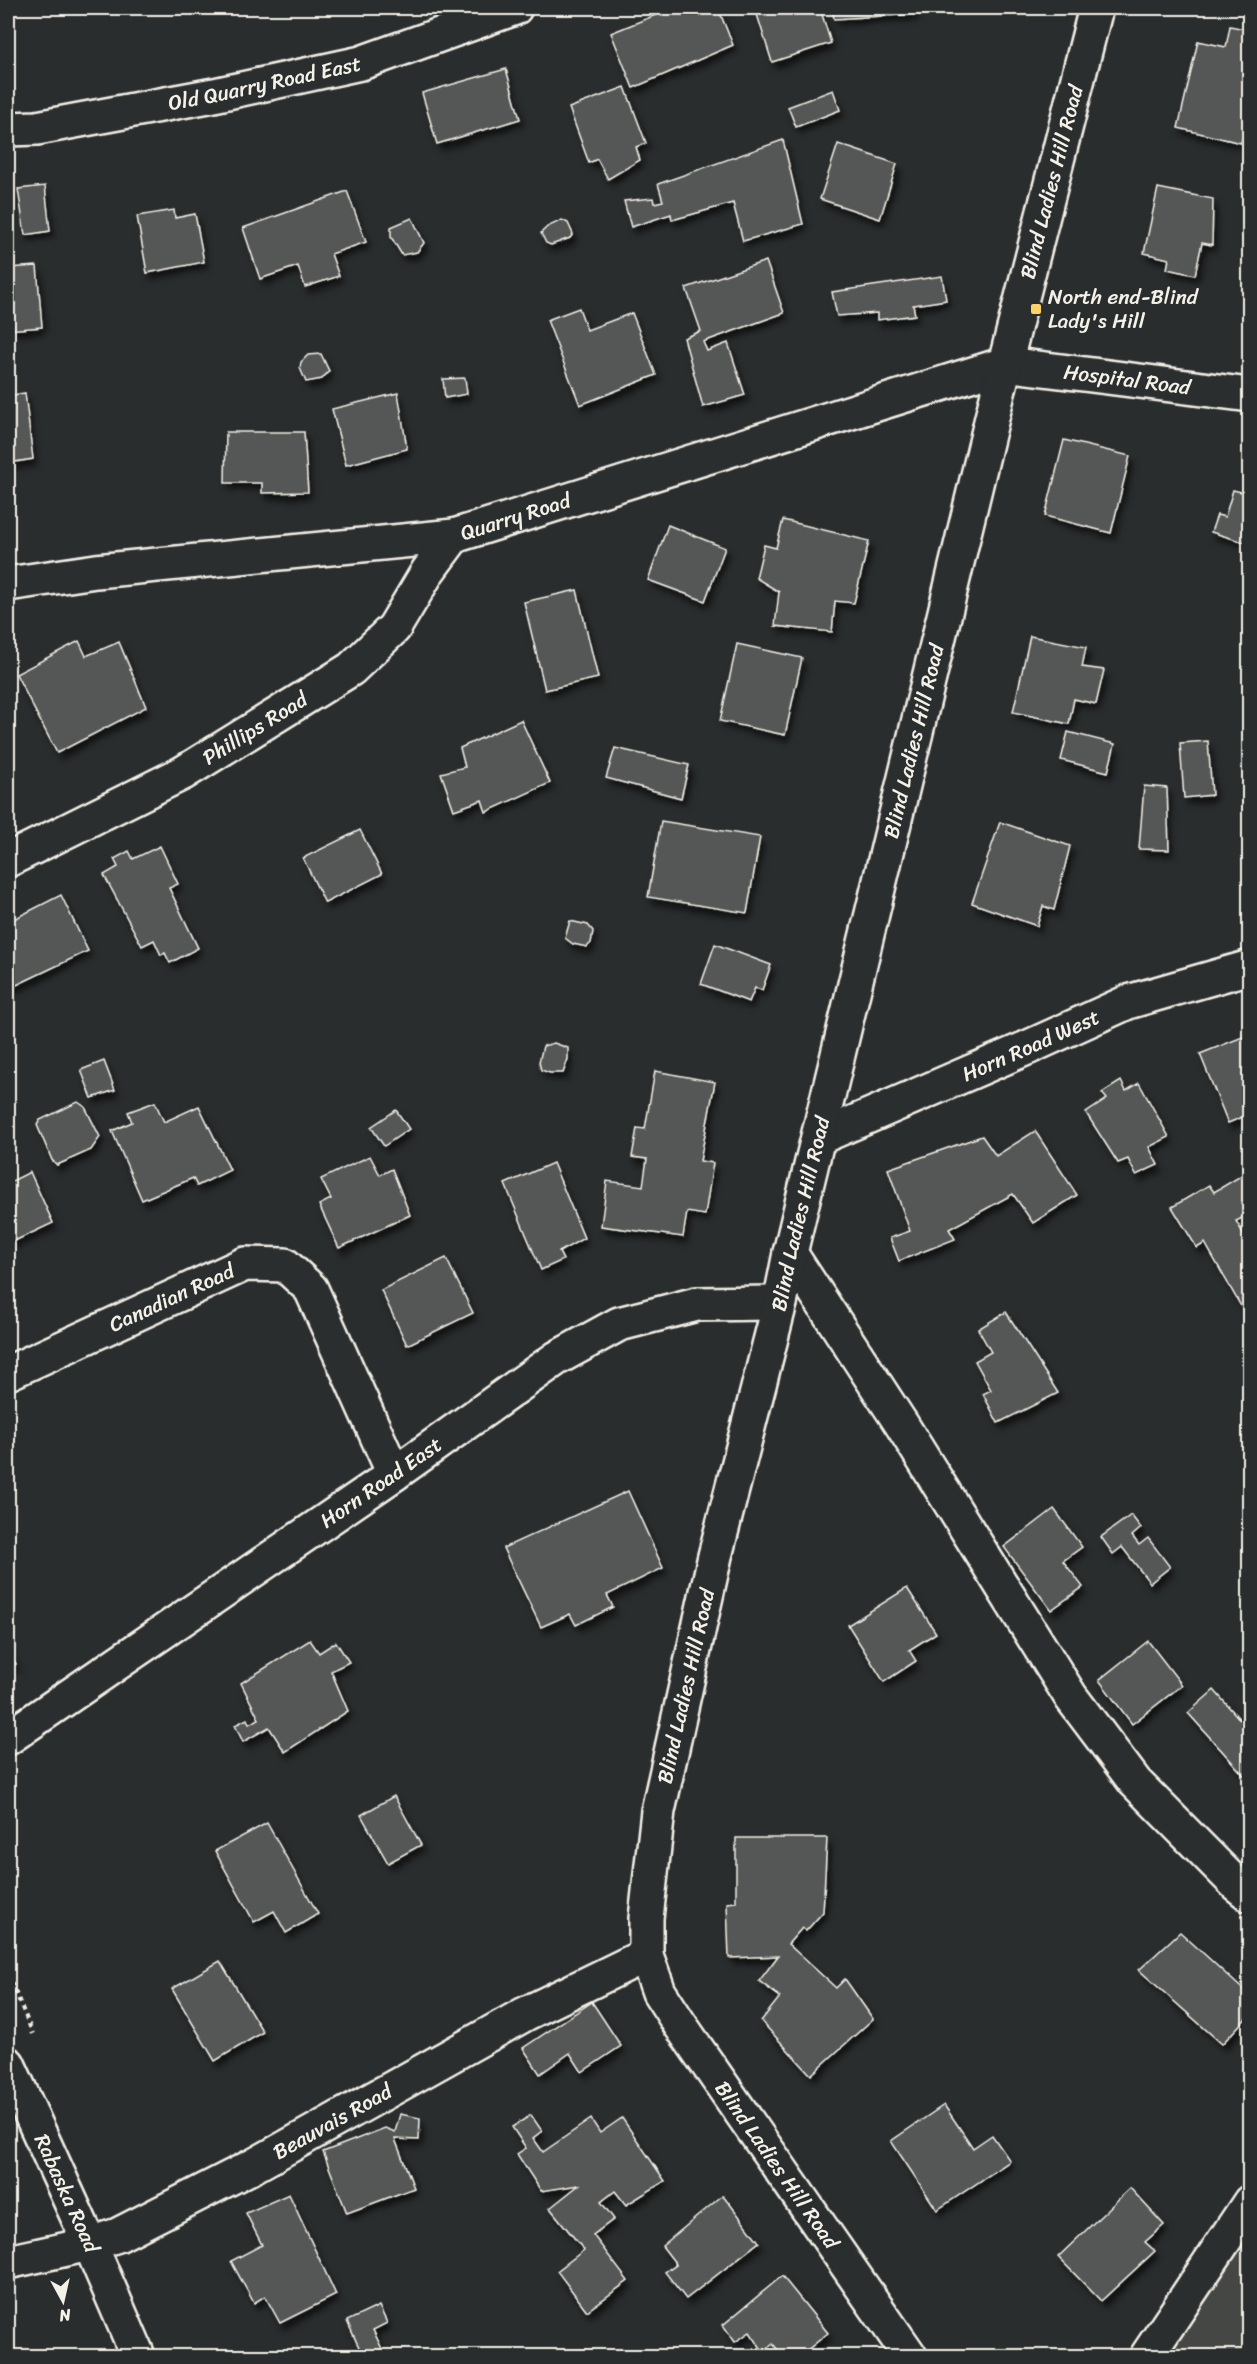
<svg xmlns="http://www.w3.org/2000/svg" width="1257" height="2364" font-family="Sriracha,sans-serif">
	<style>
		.green { fill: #444645; stroke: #9c9c96; stroke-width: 1.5 }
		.building { fill: #555756; stroke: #f4f1e8; stroke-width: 1.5; filter: url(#shadow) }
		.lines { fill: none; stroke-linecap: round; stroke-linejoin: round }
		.minor-casing { stroke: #f4f1e8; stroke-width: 38 }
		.path { stroke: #f4f1e8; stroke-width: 4; stroke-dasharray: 4.5 4.5; stroke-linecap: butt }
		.minor { stroke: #2a2d2e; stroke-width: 33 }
		.poi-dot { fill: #ffd166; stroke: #2a2d2e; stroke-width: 2 }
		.labels { text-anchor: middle; stroke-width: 4.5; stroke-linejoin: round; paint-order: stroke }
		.street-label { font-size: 21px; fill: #f4f1e8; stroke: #2a2d2e }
		.poi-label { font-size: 21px; fill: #f4f1e8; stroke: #2a2d2e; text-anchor: start }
	</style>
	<defs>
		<filter id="shadow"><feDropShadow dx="3.5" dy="6" stdDeviation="3" flood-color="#0009"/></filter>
	</defs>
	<rect width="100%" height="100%" fill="#2a2d2e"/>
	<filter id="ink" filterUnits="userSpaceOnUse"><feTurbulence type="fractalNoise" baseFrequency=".0167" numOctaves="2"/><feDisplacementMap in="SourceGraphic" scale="12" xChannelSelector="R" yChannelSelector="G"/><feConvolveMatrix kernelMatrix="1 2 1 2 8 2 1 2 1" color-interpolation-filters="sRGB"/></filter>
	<g filter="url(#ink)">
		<path class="green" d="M1249,2202V2356H1147Z"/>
		<g class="building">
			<path d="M673,8H718L733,45L633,88L611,33Z"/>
			<path d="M755,8H820L831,43L772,62Z"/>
			<path d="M832,8H918H914L915,14L834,19Z"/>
			<path d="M1230,26L1250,30V108L1241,143L1178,128L1198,41L1226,47Z"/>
			<path d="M506,69L520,119L437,144L422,93Z"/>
			<path d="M625,87L646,143L636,147L640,160L608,179L597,159L589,163L569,108Z"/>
			<path d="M833,90L840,110L796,127L788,107Z"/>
			<path d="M783,140L803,224L743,241L733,203L672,220L671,214L631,227L624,201L653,198L654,203L663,201L658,184Z"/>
			<path d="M838,144L897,164L880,219L820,199Z"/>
			<path d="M45,186L50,231L25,235L18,189Z"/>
			<path d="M1158,188L1213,199L1212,245L1202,243L1195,275L1167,269L1169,259L1144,253Z"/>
			<path d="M347,191L366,242L331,254L339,276L305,287L298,266L260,279L243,228Z"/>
			<path d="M174,210L175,218L195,214L204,262L147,273L137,216Z"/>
			<path d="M412,218L424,243L417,252L402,255L391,237V227Z"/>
			<path d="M562,220L568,223L573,234L570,238L551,245L546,243L541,233L547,227Z"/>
			<path d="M766,261L784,313L703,342L707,351L728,343L745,395L703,407L684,338L701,331L686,288Z"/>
			<path d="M37,266L42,327L8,330V268Z"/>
			<path d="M942,276L946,300L913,305L915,315L877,320V313L837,316L832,292Z"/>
			<path d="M579,308L587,330L632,313L656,375L580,405L547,320Z"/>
			<path d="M321,354L329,371L322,379L306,382L300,368L301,362L308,355Z"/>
			<path d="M465,378L467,394L445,398L443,379Z"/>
			<path d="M25,393L33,459L8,463V396Z"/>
			<path d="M398,393L407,449L346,465L332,409Z"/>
			<path d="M226,432H304L308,492L262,493V483H225Z"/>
			<path d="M1064,440L1130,456L1111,533L1045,516Z"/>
			<path d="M1233,490L1250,494V544L1211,532L1217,515L1225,517Z"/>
			<path d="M783,520L869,541L854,603L835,601L832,632L775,626L779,592L756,578L764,545L776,548Z"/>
			<path d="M668,525L725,548L705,601L648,580Z"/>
			<path d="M577,590L598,678L545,690L524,602Z"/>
			<path d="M1030,636L1086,647L1082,667L1104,670L1096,704L1074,699L1069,724L1013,712Z"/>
			<path d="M79,641L86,656L119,642L146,707L57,753L16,674Z"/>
			<path d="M737,644L802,658L785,735L720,721Z"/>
			<path d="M521,720L550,783L486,812L482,800L454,810L441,773L465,767L460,748Z"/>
			<path d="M1068,732L1115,744L1108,772L1061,760Z"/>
			<path d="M1208,741L1212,795L1184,798L1180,743Z"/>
			<path d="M615,748L689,765L681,798L606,778Z"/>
			<path d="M1144,786L1167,788L1169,850L1139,849Z"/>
			<path d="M661,821L760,837L747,913L648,897Z"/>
			<path d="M1000,822L1070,846L1054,910L1043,906L1037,926L972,903Z"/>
			<path d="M360,830L382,874L325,903L303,858Z"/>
			<path d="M1250,833V857L1244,835Z"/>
			<path d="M160,846L178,884L169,888L198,948L170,963L165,953L161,955L154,940L142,946L104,875L118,867L114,859L129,851L133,859Z"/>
			<path d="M61,895L88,951L8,989V922Z"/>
			<path d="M570,921L588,925L593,931L591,943L587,947L573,944L565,938Z"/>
			<path d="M715,944L771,965L762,990L755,988L749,1002L701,984Z"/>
			<path d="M1250,1034V1114L1228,1123L1200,1054Z"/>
			<path d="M554,1043L568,1048V1059L563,1073H550L541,1070L539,1062L543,1046Z"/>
			<path d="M104,1061L115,1090L92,1098L81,1070Z"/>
			<path d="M655,1071L715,1082L700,1161L713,1163L705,1215L687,1212L683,1237L601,1226L607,1181L643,1186L647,1159L632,1157L637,1128L645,1129Z"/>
			<path d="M1121,1081L1126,1091L1139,1083L1169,1137L1149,1147L1158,1165L1136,1175L1128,1159L1118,1163L1086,1113L1107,1099L1102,1093Z"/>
			<path d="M78,1102L85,1107L100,1137L91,1150L57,1165L52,1160L37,1125L40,1120Z"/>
			<path d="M155,1102L164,1122L199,1106L230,1170L197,1186L193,1178L142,1200L112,1131L132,1122L128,1112Z"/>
			<path d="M396,1110L409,1129L384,1146L371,1127Z"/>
			<path d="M1035,1131L1077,1195L1033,1223L1013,1194L949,1229L955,1239L899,1261L890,1238L910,1231L888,1169L982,1136L996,1156Z"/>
			<path d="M370,1156L380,1175L392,1169L410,1215L339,1248L319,1205L331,1199L321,1179Z"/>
			<path d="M553,1163L584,1238L559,1252L563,1260L541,1270L505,1184Z"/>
			<path d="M1249,1171L1250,1214L1236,1221L1250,1245V1313L1246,1315L1205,1243L1197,1248L1172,1207L1209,1185L1214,1192Z"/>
			<path d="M30,1172L53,1223L8,1244V1183Z"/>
			<path d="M446,1258L473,1313L407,1345L381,1290Z"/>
			<path d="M1006,1312L1058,1393L998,1423L983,1394L991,1390L975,1361L991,1352L978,1329Z"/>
			<path d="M628,1491L663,1568L607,1595L613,1607L576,1625L570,1614L541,1627L503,1548Z"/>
			<path d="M1054,1509L1082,1547L1063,1561L1083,1587L1051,1610L1004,1547Z"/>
			<path d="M1131,1515L1141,1528L1132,1536L1139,1545L1148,1538L1170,1567L1150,1583L1122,1547L1113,1554L1101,1537Z"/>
			<path d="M907,1588L936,1633L909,1650L916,1661L884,1682L848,1625Z"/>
			<path d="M310,1640L319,1653L336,1642L349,1662L331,1671L348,1711L285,1752L269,1727L243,1742L235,1725L247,1719L249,1724L259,1719L241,1683Z"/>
			<path d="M1148,1641L1182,1685L1132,1724L1099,1680Z"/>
			<path d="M8,1650L16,1664L8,1669Z"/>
			<path d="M1214,1690L1250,1731V1782L1188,1713Z"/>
			<path d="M394,1796L421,1845L388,1863L361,1815Z"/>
			<path d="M267,1823L318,1914L286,1933L274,1911L254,1922L215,1851Z"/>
			<path d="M736,1838H827L823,1912L806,1931L802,1928L788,1944L836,1988L845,1979L873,2019L811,2075L761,2021L780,1997L759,1981L778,1956L729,1958L727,1903L736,1902Z"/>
			<path d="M1180,1932L1250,1996V2014L1222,2044L1139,1970Z"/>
			<path d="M220,1961L263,2032L215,2061L172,1989Z"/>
			<path d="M592,2002L621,2046L582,2072L570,2053L540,2074L523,2048Z"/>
			<path d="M944,2105L973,2148L992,2135L1010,2161L937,2210L891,2141Z"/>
			<path d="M400,2114L420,2118L419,2140L395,2139L414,2188L347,2213L323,2152L385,2128L395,2132Z"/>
			<path d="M531,2115L542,2131L533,2138L543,2152L591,2119L600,2133L622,2118L665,2181L626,2205L615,2191L601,2202L614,2219L593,2235L628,2281L587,2311L557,2271L584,2250L550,2208L579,2185L541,2191L517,2154L526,2148L512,2127Z"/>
			<path d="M1130,2188L1164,2225L1145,2242L1155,2251L1101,2301L1058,2257Z"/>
			<path d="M289,2194L336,2295L280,2323L265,2296L254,2303L231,2261L262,2245L246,2213Z"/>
			<path d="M723,2195L759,2242L686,2299L665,2272L676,2264L662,2246Z"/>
			<path d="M782,2276L828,2333L800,2356H783L773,2344L763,2351L750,2332L735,2342L723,2325Z"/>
			<path d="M379,2306L387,2323L373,2330L384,2353L377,2356H363L347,2321Z"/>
		</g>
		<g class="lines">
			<defs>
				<g id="minor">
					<path id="s1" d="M8,129L37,128L214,95L361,63L515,8"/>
					<path id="s2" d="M8,584L96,571L454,536L1005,364L1250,395"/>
					<path id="s3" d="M8,860L183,773L351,669L394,628L428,571L454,536"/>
					<path id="s4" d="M818,1138L1029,1047L1128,1002L1250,967"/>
					<path d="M790,1253L902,1425L1071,1697L1135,1782L1236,1884L1250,1895"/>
					<path id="s5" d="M8,1373L245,1264L285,1265L311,1289L394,1474"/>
					<path id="s6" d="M8,1738L394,1474L557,1358L619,1324L697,1304L780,1303"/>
					<path id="s7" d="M8,2064L90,2244L138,2356"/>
					<path id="s8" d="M8,2262L90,2244L118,2235L255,2165L525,2014L646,1955"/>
					<path id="s9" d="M910,2356L679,2023L659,1992L646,1955V1918L658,1811L715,1556L780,1303L790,1253L1005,364L1096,8"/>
					<path d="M1147,2356L1250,2202"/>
				</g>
			</defs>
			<use href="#minor" class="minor-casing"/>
			<path class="path" d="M8,1974L33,2034"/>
			<use href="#minor" class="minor"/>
		</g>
	</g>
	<rect class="poi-dot" x="1030" y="303" width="12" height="12" rx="3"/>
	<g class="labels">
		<g class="street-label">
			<text dy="7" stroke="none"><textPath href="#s1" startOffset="261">Old Quarry Road East</textPath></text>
			<text dy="7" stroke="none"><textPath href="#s9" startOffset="2302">Blind Ladies Hill Road</textPath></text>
			<text dy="7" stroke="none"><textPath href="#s2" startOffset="1149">Hospital Road</textPath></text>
			<text dy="7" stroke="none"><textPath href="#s2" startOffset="513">Quarry Road</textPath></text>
			<text dy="7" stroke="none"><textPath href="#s3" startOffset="280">Phillips Road</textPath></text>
			<text dy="7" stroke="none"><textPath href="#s9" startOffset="1726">Blind Ladies Hill Road</textPath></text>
			<text dy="7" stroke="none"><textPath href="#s4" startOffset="232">Horn Road West</textPath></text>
			<text dy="7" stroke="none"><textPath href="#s9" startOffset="1240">Blind Ladies Hill Road</textPath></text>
			<text dy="7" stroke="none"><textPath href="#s5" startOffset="180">Canadian Road</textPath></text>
			<text dy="7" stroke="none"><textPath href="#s6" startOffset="452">Horn Road East</textPath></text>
			<text dy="7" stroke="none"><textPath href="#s9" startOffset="754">Blind Ladies Hill Road</textPath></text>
			<text dy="7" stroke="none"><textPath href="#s8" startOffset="356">Beauvais Road</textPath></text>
			<text transform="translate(777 2165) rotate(55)" y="7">Blind Ladies Hill Road</text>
			<text dy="7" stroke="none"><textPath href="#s7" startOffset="142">Rabaska Road</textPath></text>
		</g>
		<g class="poi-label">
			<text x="1048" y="304">North end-Blind<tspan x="1048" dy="24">Lady's Hill</tspan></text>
		</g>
	</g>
	<rect width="1257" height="2364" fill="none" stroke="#2a2d2e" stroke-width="30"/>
	<rect x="15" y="15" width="1227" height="2334" fill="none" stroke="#f4f1e8" stroke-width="2" filter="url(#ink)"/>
	<g transform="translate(63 2301) rotate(172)" stroke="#2a2d2e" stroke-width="4.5" paint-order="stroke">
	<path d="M0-4.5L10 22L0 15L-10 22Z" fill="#f4f1e8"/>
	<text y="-9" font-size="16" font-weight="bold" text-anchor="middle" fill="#f4f1e8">N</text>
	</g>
</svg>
